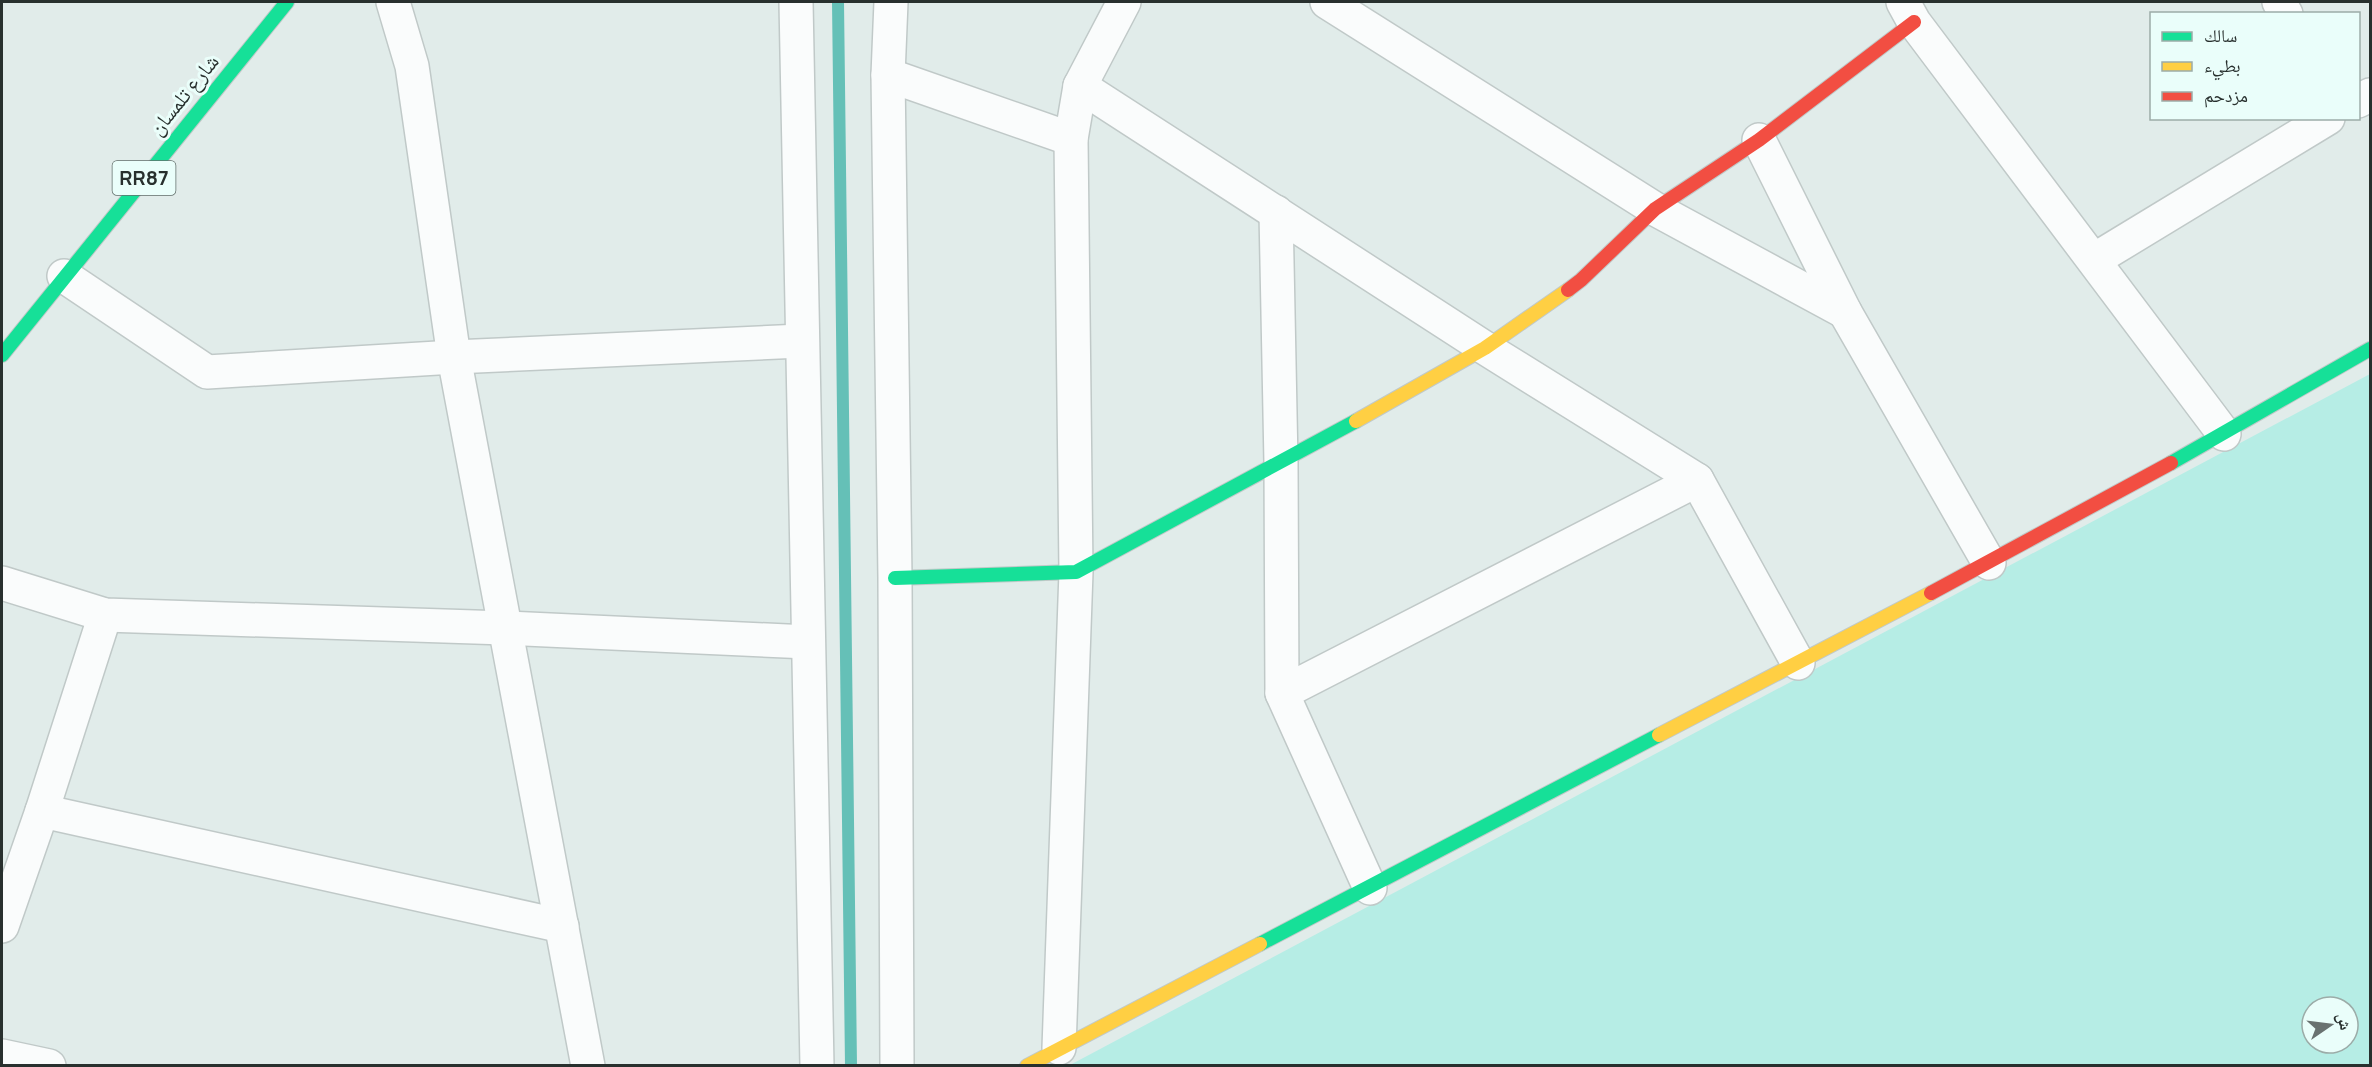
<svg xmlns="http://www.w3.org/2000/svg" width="2372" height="1067" font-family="Manrope,'Noto Naskh Arabic',sans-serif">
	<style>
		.green { fill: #b6ede5; fill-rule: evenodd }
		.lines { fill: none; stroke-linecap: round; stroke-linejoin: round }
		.stream { stroke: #65c0b7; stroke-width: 12 }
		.street-casing { stroke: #c0c9c8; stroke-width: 36 }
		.fast-casing { stroke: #c0c9c8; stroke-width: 16 }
		.slow-casing { stroke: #c0c9c8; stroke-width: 16 }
		.jam-casing { stroke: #c0c9c8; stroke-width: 16 }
		.street { stroke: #fafcfc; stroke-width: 33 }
		.fast { stroke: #16e098; stroke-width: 14 }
		.slow { stroke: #ffcf43; stroke-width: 14 }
		.jam { stroke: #f24e42; stroke-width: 14 }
		.labels { text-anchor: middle; stroke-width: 6; stroke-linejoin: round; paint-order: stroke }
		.shield { fill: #eafefa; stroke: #626e6b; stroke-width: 1.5 }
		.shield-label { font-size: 20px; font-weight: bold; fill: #28302e }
		.street-label { font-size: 21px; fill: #28302e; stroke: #eafefa }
	</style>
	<rect width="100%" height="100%" fill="#e1ecea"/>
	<path class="green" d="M2370,374V1065H1070ZM2312,1007H2348V1043H2312Z"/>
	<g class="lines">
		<path class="stream" d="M838,2L851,1066"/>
		<defs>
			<g id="street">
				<path d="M393,2L412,66L454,357L588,1066"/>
				<path d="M796,2L817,1066"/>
				<path d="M891,2L888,75L895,578L897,1066"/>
				<path d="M1327,2L1655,209L1845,312"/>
				<path d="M1903,2L1914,22L2224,434"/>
				<path d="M2279,2L2286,14"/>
				<path d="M888,75L1071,139"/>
				<path d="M1080,86L1485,348L1697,480L1798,663"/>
				<path d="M2358,101L2370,95"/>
				<path d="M1759,140L1845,312L1989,563"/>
				<path d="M1276,212L1281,463L1282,693L1370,888"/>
				<path d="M2094,260L2328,118"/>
				<path d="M64,276L207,372L454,357L801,341"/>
				<path d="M2,583L105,615L505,628L808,642"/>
				<path d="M1282,693L1697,480"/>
				<path d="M42,811L562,926"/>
				<path d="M2,926L42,811L105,615"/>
				<path d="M1059,1048L1076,572L1071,139L1080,86L1124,2"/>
				<path d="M2,1056L49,1066"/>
			</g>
			<g id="fast">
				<path d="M2,355L287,2"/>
				<path d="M2171,463L2370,349"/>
				<path d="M895,578L1076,572L1356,421"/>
				<path d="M1260,944L1659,735"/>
			</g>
			<g id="slow">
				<path d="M1356,421L1485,348L1568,290"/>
				<path d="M1659,735L1931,593"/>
				<path d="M1027,1066L1260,944"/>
			</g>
			<g id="jam">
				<path d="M1568,290L1581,280L1655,209L1759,140L1914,22"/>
				<path d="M1931,593L2171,463"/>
			</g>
		</defs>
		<use href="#street" class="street-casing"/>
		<use href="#fast" class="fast-casing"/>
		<use href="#slow" class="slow-casing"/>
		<use href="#jam" class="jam-casing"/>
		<use href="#street" class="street"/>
		<use href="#fast" class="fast"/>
		<use href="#slow" class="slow"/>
		<use href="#jam" class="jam"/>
	</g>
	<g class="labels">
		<rect class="shield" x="112.5" y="161" width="63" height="34" rx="4.5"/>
		<g class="shield-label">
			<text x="144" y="185">RR87</text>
		</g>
		<g class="street-label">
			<text transform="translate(184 95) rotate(-51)" y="7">شارع تلمسان</text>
		</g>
	</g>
	<rect width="2372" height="1067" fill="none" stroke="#28302e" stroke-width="6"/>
	<rect x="2150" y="12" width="210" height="108" fill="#eafefa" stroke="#9caca8" stroke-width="1.5"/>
	<rect x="2162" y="32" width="30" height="9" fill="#16e098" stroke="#9caca8" stroke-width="1.5"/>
	<text x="2204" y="42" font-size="18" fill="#28302e">سالك</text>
	<rect x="2162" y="62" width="30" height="9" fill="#ffcf43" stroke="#9caca8" stroke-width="1.5"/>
	<text x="2204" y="72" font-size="18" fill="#28302e">بطيء</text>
	<rect x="2162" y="92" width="30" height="9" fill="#f24e42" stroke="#9caca8" stroke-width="1.5"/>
	<text x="2204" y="102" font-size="18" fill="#28302e">مزدحم</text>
	<g transform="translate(2330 1025) rotate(76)"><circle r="28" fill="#eafefa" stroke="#9caca8" stroke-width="1.5"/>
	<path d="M0-4.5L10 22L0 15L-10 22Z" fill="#697270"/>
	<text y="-9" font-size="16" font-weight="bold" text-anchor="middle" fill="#28302e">ش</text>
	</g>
</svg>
